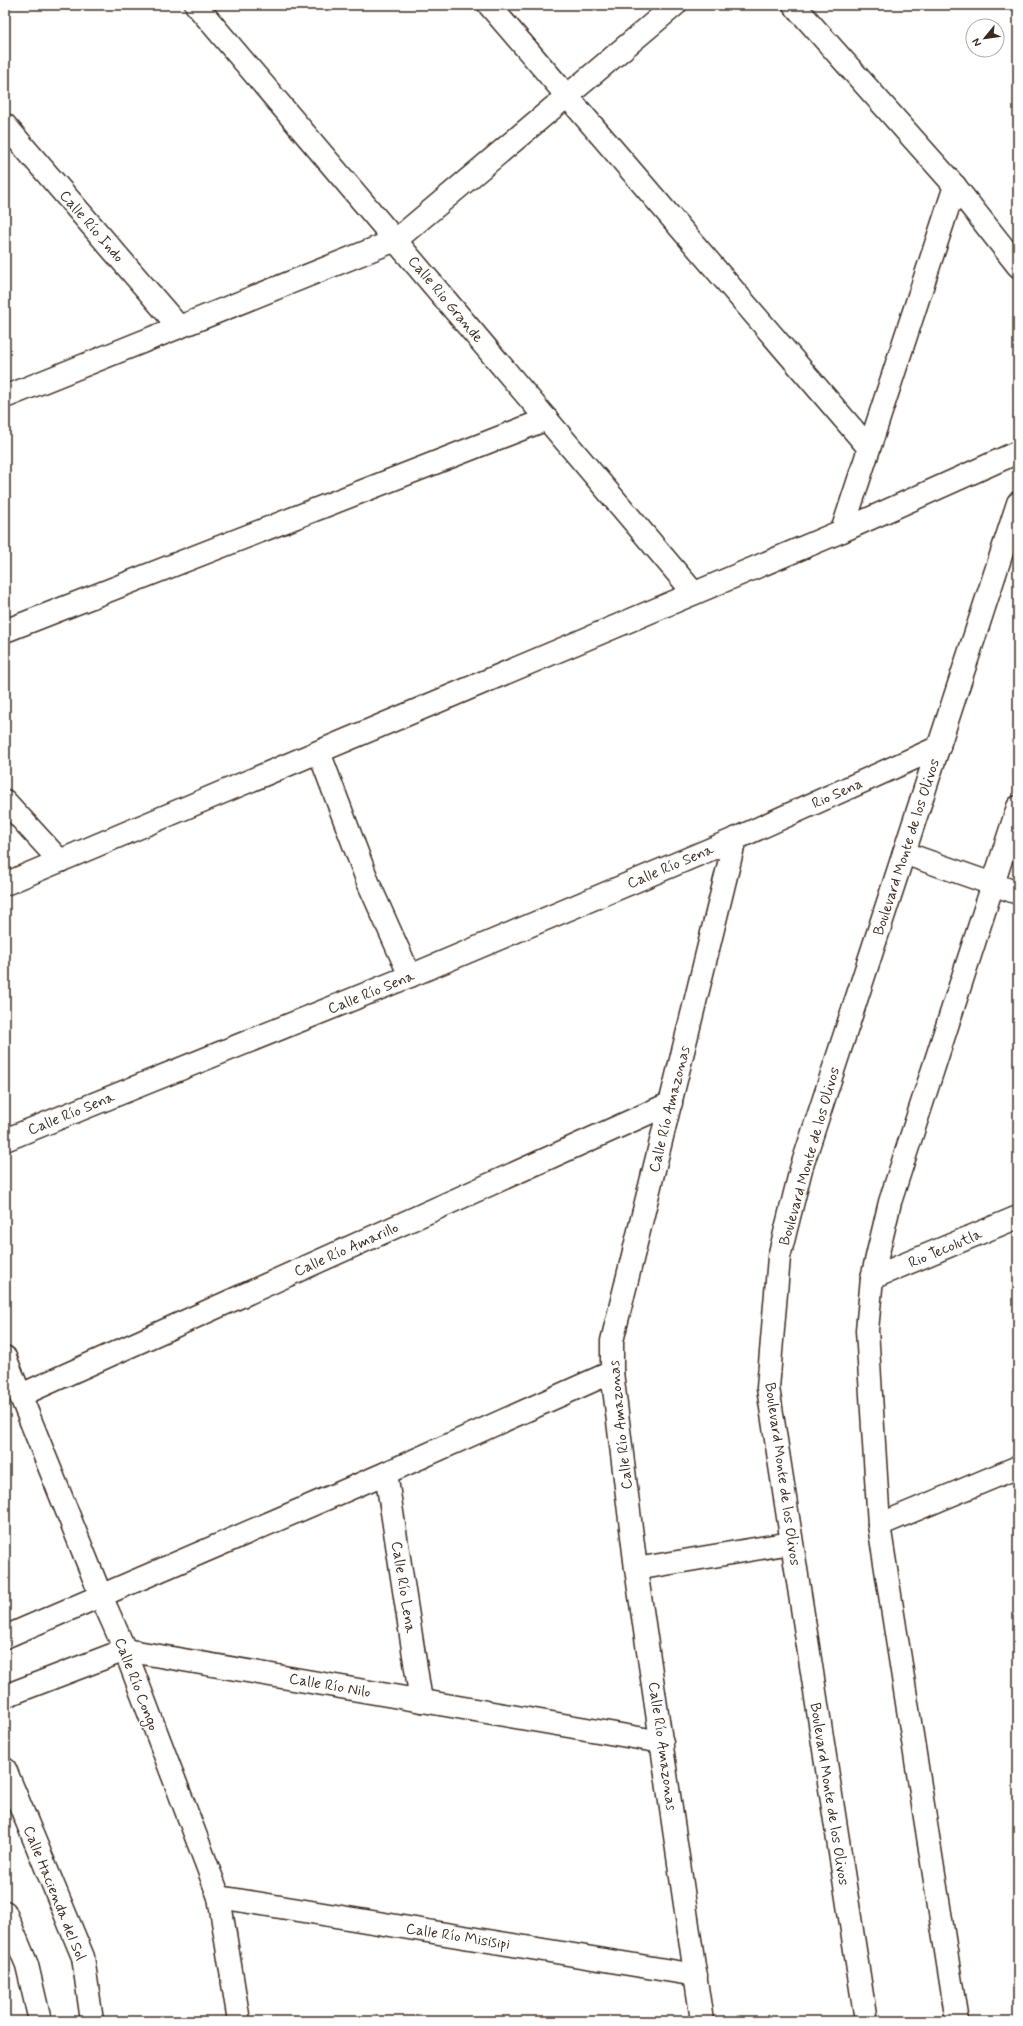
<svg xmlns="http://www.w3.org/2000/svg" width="1023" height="2026" font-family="Mynerve,sans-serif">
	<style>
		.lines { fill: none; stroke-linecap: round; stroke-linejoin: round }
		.minor-casing { stroke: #3b2a1e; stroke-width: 25 }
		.tertiary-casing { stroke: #3b2a1e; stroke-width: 25 }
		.minor { stroke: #fff; stroke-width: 22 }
		.tertiary { stroke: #fff; stroke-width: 22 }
		.labels { text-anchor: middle; stroke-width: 3; stroke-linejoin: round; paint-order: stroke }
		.street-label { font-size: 15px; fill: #3b2a1e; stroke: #fff }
	</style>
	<rect width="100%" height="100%" fill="#fff"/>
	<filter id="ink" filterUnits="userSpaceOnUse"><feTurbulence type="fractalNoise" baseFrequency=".025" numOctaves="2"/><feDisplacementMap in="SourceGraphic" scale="8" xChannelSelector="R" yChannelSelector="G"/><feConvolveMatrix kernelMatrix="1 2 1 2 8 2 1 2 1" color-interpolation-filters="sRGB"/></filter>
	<g filter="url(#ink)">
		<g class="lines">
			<defs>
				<g id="minor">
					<path d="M196,5L694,593"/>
					<path d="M489,5L869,448"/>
					<path d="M794,5L955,186L1018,266"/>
					<path d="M5,125L179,327"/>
					<path d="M5,397L396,240L675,5"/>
					<path d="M842,531L955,186"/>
					<path d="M5,631L547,419"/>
					<path d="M319,752L368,882L410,976"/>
					<path d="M5,801L60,861"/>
					<path d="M904,853L1018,893"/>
					<path d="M5,884L842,531L1018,452"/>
					<path d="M5,1140L410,976L735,839L939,747"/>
					<path d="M872,1278L1018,1217"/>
					<path d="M5,1357L101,1596L125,1650L219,1897L239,2021"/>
					<path d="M21,1395L671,1103"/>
					<path d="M386,1473L421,1701"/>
					<path d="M879,1525L1018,1467"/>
					<path d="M636,1569L791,1543"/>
					<path d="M5,1637L386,1473L612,1372"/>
					<path d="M5,1696L125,1650L662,1742"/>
					<path d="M5,1769L83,1957L92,2021"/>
					<path d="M219,1897L696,1975"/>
					<path d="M5,1912L27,1965L40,2021"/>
					<path d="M702,2021L636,1569L612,1372V1341L735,839"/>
				</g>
				<g id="tertiary">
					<path d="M866,2021L768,1388L779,1257L801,1169L1018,503"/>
					<path d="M957,2021L879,1525L867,1330L872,1278L890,1202L1018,807"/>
				</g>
			</defs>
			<use href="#minor" class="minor-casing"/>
			<use href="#tertiary" class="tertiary-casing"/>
			<use href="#minor" class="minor"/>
			<use href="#tertiary" class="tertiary"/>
		</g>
	</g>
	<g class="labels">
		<g class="street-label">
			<text transform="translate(92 226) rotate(49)" y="5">Calle Río Indo</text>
			<text transform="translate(446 299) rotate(50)" y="5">Calle Rio Grande</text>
			<text transform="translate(837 793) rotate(-24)" y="5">Rio Sena</text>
			<text transform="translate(906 847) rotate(-72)" y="5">Boulevard Monte de los Olivos</text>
			<text transform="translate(670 866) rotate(-23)" y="5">Calle Río Sena</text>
			<text transform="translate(371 992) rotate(-22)" y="5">Calle Río Sena</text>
			<text transform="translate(669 1109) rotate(-76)" y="5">Calle Río Amazonas</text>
			<text transform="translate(71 1113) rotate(-22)" y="5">Calle Río Sena</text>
			<text transform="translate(809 1156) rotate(-74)" y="5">Boulevard Monte de los Olivos</text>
			<text transform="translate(945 1248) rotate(-23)" y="5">Rio Tecolutla</text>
			<text transform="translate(346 1249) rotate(-24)" y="5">Calle Río Amarillo</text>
			<text transform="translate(620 1425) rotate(-96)" y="5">Calle Río Amazonas</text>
			<text transform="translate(783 1474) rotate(82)" y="5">Boulevard Monte de los Olivos</text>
			<text transform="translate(404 1587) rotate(81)" y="5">Calle Río Lena</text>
			<text transform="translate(137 1684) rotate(69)" y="5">Calle Río Congo</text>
			<text transform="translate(330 1685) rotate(10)" y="5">Calle Río Nilo</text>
			<text transform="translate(663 1746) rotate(82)" y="5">Calle Río Amazonas</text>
			<text transform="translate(830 1794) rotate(81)" y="5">Boulevard Monte de los Olivos</text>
			<text transform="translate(55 1893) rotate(68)" y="5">Calle Hacienda del Sol</text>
			<text transform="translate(458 1936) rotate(9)" y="5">Calle Río Misisipi</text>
		</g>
	</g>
	<rect width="1023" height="2026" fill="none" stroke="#fff" stroke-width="20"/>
	<rect x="10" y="10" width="1003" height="2006" fill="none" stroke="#3b2a1e" stroke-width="1.5" filter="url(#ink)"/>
	<g transform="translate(985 38) rotate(241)"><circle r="19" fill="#ffffff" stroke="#b1aaa5"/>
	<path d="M0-3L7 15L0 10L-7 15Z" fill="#3b2a1e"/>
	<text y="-6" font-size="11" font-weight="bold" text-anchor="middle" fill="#3b2a1e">N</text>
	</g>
</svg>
